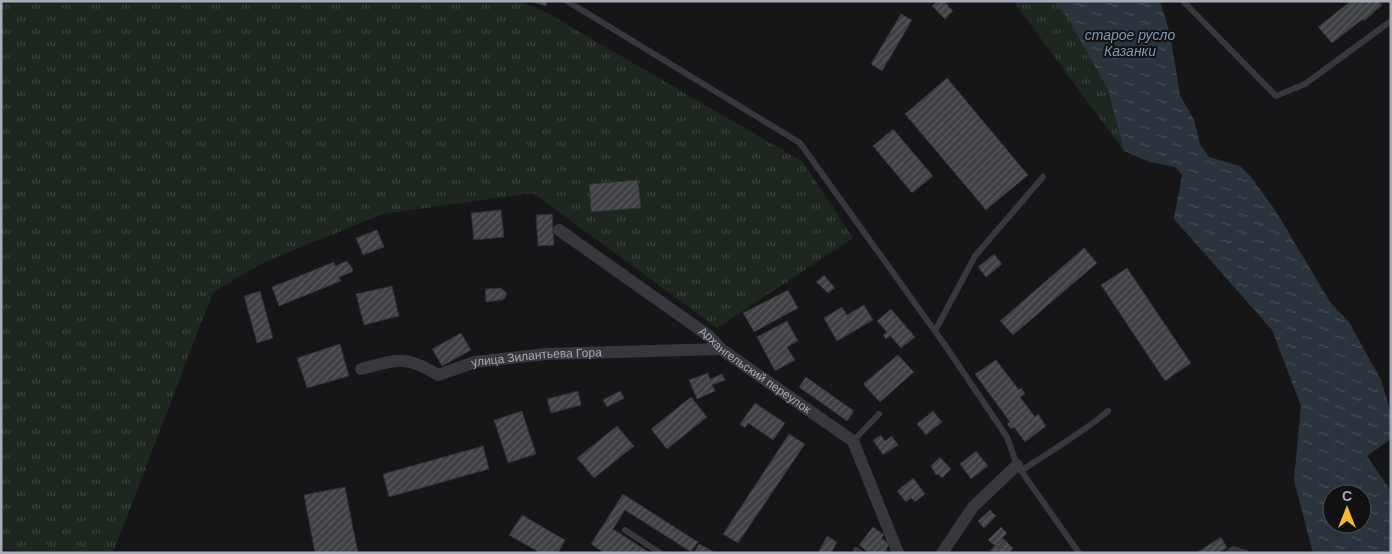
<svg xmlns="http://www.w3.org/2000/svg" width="1392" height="554" font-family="'DM Sans',sans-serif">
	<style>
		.grass { fill: url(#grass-tufts) }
		.water { fill: url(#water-ripples); fill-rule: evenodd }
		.building { fill: url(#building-hatch); stroke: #303034 }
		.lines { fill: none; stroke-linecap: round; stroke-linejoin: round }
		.service { stroke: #37373d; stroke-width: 6 }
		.minor { stroke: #37373d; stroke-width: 12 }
		.labels { text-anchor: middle; stroke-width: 4; stroke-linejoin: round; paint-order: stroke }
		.street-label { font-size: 12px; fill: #a7acb8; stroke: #111113 }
		.water-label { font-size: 14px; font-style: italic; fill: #7d99b4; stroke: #111113 }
	</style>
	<defs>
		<pattern id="grass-tufts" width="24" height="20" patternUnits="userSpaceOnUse" patternTransform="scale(1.25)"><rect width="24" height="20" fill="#1d261f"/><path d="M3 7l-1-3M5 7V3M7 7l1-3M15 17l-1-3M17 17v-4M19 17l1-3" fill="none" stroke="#3b433d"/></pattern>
		<pattern id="water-ripples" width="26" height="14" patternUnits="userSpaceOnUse" patternTransform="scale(1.25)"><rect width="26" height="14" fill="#2b343c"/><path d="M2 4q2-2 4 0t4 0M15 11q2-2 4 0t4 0" fill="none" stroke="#474f56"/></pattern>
		<pattern id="building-hatch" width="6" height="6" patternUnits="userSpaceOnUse" patternTransform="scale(1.25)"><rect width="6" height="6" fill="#404145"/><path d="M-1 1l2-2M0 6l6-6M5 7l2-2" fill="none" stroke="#595a5e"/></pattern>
	</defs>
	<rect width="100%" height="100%" fill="#161618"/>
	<g class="grass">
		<path d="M1,1H517L542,10L803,162L853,238L717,328L533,193L383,214L267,261L213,292L113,553H31L1,549Z"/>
		<path d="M1013,1H1054L1069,20L1108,90L1124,151Z"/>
	</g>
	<path class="water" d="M1054,1H1160L1170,34L1180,95L1194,120L1200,144L1209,157L1240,166L1251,177L1277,213L1330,302L1349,322L1381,380L1391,413V439L1367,456L1391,491V553H1313L1294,480L1301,406L1272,330L1174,219L1182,175L1175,167L1150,162L1124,151L1108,90L1069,20ZM1332,494H1362V524H1332Z"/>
	<g class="building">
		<path d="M530,1H547L546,6Z"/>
		<path d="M937,1H944L953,11L945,19L932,6Z"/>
		<path d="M1351,1H1379L1382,5L1364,21L1363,19L1332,43L1318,27Z"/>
		<path d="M901,14L912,20L882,71L871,64Z"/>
		<path d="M947,78L1028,175L986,210L905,114Z"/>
		<path d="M893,129L933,176L912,193L873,146Z"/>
		<path d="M638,180L641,208L591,212L589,184Z"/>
		<path d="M501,210L504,237L474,240L471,213Z"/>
		<path d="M552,214L554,245L538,246L536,215Z"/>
		<path d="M377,230L384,247L363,255L356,238Z"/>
		<path d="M1084,248L1097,263L1013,335L1000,321Z"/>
		<path d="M994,254L1002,264L986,277L978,267Z"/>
		<path d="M347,261L353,269L352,272L339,277L341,281L279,306L272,287L334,262L335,266Z"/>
		<path d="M1127,268L1191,363L1165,381L1101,285Z"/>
		<path d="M824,275L835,288L828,293L816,282Z"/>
		<path d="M392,286L399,316L364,325L356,294Z"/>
		<path d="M501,288L507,293L505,298L502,300L486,302L485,289Z"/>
		<path d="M788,290L798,308L754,332L743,313Z"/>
		<path d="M260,291L273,338L257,343L244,296Z"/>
		<path d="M864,305L873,320L837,341L824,318L842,307L847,315Z"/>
		<path d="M891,309L915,337L901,348L890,336L886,339L883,335L887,332L877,321Z"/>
		<path d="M787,321L798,341L787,347L795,360L775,371L757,337Z"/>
		<path d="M461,333L471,350L442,366L432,349Z"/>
		<path d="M340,344L349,376L307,388L297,358Z"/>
		<path d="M898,355L914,372L880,402L863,384Z"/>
		<path d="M996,360L1019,390L1021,388L1025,394L1020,397L1035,417L1038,414L1046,426L1025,442L1014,427L1011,429L1007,424L1010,422L975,374Z"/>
		<path d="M708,373L710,379L722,374L725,380L712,385L715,391L697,399L689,380Z"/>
		<path d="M806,377L854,411L847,421L799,387Z"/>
		<path d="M578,391L581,405L551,413L547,399Z"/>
		<path d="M620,391L624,398L607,407L603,400Z"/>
		<path d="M691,397L707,417L667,449L651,429Z"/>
		<path d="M755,403L785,423L773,440L748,423L745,428L740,424Z"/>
		<path d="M522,411L536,454L508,463L494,420Z"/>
		<path d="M933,411L942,422L926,435L917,424Z"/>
		<path d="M617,426L634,446L594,478L577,458Z"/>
		<path d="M789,434L805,444L738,543L723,534Z"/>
		<path d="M881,435L885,441L892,436L898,445L883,455L873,440Z"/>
		<path d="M483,446L489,469L389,497L383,474Z"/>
		<path d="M976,451L988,466L971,479L960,464Z"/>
		<path d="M940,457L951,469L942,478L938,474L936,475L931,466Z"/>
		<path d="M913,478L925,494L915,502L911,498L906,502L897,491Z"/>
		<path d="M345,487L358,553H315L304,495Z"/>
		<path d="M623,494L698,542L691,552L625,510L613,529L650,553H604L591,544Z"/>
		<path d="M990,510L996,516L984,528L978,521Z"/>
		<path d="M522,515L565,540L558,553H540L509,535Z"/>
		<path d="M873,527L884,535L881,538L889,544L886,551L889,553H869L859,545Z"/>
		<path d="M1001,527L1007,533L1002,538L1005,540L998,548L988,540Z"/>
		<path d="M827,536L837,542L831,553H818Z"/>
		<path d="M1221,537L1227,548L1218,553H1196Z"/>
		<path d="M1005,540L1013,548L1009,553L990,551L995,545L998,548Z"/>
		<path d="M699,544L716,553H694Z"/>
	</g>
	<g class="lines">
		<g class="service">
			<path d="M567,1L800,143L947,348L1007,437L1017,465L1079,553"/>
			<path d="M1183,1L1276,96L1305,84L1391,21"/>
			<path d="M935,331L975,256L1043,177"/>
			<path d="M853,441L879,414"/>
			<path d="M1021,471C1050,451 1081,434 1108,411"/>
			<path d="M625,530L660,553"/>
			<path d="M856,550L860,553"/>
			<path d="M1228,553L1233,549L1246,553"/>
		</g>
		<g class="minor">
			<path id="s1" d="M559,230L709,336L721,349L853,441L898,553"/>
			<path id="s2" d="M361,369C397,360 404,354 438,375L475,362L546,354L721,349"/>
			<path d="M942,553L973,507L1017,465"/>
		</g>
	</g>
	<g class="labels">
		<g class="street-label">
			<text dy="4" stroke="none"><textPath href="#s2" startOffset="182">улица Зилантьева Гора</textPath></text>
			<text dy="4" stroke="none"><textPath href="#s1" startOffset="241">Архангельский переулок</textPath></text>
		</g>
		<g class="water-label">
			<text x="1130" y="40">старое русло<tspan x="1130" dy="16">Казанки</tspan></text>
		</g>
	</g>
	<rect width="1392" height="554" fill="none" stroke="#a7acb8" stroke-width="5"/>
	<g transform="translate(1347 509)"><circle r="24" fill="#111113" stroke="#4d4f55"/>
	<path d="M0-4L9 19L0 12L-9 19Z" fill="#f7ba2e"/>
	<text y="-8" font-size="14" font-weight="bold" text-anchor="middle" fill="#a7acb8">С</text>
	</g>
</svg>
